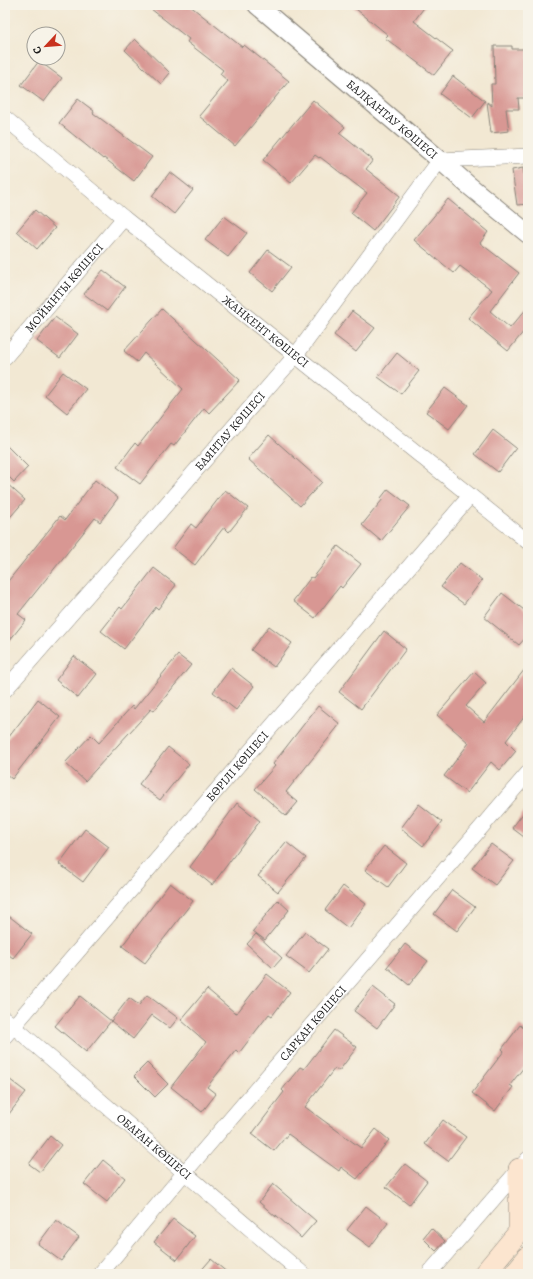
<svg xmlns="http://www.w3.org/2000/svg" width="533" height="1279" font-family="Alegreya,serif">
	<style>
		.building { fill: #d89793 }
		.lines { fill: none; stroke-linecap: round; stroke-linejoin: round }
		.minor-casing { stroke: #878278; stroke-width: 16 }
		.tertiary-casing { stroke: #878278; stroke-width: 20 }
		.secondary-casing { stroke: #878278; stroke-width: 22 }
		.minor { stroke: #fff; stroke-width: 15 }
		.tertiary { stroke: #fff; stroke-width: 18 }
		.secondary { stroke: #fce5cf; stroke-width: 21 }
		.labels { text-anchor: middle; stroke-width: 3; stroke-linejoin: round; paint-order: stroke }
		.street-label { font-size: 12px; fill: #1c1c1c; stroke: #f7f3e8 }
	</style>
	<rect width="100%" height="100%" fill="#f7f3e8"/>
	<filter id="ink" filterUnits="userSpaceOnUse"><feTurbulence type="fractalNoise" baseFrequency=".025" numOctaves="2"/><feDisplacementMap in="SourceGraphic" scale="8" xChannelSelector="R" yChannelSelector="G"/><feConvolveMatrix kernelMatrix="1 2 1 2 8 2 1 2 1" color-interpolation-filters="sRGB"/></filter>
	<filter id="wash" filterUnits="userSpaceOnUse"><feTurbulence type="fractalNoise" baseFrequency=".012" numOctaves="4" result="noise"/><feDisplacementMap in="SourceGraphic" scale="16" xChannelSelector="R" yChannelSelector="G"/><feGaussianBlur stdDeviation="0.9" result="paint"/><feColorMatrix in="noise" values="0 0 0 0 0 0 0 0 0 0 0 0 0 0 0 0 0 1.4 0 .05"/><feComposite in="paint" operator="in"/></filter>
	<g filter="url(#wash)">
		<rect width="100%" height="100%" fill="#f2e8d3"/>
		<g id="blocks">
			<g class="building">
				<path d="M146,5H189L242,47L244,45L289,81L235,146L199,116L228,81L220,74L223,70L187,42L189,39Z"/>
				<path d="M351,5H426L414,21L453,51L434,75L385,38L388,35Z"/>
				<path d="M135,39L170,73L161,84L125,50Z"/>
				<path d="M494,46H512V49H528V98H518L519,109H506L509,131L491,133L487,102L492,106L491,84H495Z"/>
				<path d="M39,61L62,78L44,102L21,85Z"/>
				<path d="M453,76L485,101L472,118L440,94Z"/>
				<path d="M78,99L94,111L93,113L152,157L134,181L104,158L103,159L59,123Z"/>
				<path d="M313,100L345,127L339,133L373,160L366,169L400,196L373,231L351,213L367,193L320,157L319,158L315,155L291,183L263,160Z"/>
				<path d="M523,168L528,204L517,205L512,170Z"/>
				<path d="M170,172L193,190L174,214L152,196Z"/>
				<path d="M448,199L488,232L480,243L519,273L490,311L510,328L528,307V326L508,351L468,318L492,290L460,266L454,273L414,240Z"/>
				<path d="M35,210L55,228L37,249L17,231Z"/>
				<path d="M224,216L247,233L228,257L205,240Z"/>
				<path d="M268,250L291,267L272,291L250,273Z"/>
				<path d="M103,270L125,287L107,311L84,294Z"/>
				<path d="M162,309L240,380L209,413L204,408L174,446L171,444L140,484L117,467L135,443L138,446L183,389L144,353L137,362L124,351Z"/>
				<path d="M352,311L375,328L356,352L334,335Z"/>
				<path d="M55,317L78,334L60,358L37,341Z"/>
				<path d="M397,353L419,371L401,394L378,377Z"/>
				<path d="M63,372L86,389L67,413L45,395Z"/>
				<path d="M445,388L468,405L449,429L426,412Z"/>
				<path d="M493,430L516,448L498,472L475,454Z"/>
				<path d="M269,435L322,482L300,506L248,459Z"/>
				<path d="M5,444L28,467L14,482L5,473Z"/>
				<path d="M95,480L118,498L100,522L95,518L18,614L26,620L5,646V585L60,516L65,520Z"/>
				<path d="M5,482L25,500L5,523Z"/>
				<path d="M388,489L410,506L381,541L362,525L383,499L381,498Z"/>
				<path d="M225,490L248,508L229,532L224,527L195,565L173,548L191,524L196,528Z"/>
				<path d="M338,546L361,564L342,588L340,586L315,618L293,601L311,577L313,578Z"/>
				<path d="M460,563L482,580L464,604L441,587Z"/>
				<path d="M154,568L176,585L158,609L156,607L124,649L101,631L120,607L122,609Z"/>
				<path d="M502,593L528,613V635L519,645L484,617Z"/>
				<path d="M269,626L292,643L274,667L251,650Z"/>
				<path d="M384,631L406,649L361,709L339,692Z"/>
				<path d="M178,655L191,665L154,711L151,709L85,781L65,763L91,735L99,743L132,706L134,709Z"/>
				<path d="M74,656L97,674L78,698L56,680Z"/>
				<path d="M528,665V712L506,741L516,751L500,770L491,762L467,793L444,776L469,743L437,715L474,672L486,683L466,706L484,722Z"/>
				<path d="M231,668L254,686L236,710L213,692Z"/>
				<path d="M38,699L60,717L12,779L5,773V742Z"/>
				<path d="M318,706L340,724L286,792L298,802L286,816L255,789L275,766L273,764Z"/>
				<path d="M168,747L189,764L160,800L139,784Z"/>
				<path d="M237,803L260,821L212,885L190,867Z"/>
				<path d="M419,804L442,822L423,846L401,828Z"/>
				<path d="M528,807V840L512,828Z"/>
				<path d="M85,829L109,847L83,882L59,864Z"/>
				<path d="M286,842L306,858L278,892L258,876Z"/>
				<path d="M491,844L514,861L495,885L472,868Z"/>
				<path d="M384,846L406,863L388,887L365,870Z"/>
				<path d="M170,883L193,901L145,963L122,946Z"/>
				<path d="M343,886L366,904L348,928L325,910Z"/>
				<path d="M452,890L475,907L457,931L434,914Z"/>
				<path d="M278,900L289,910L265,940L253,931Z"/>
				<path d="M5,913L32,934L13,958L5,952Z"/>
				<path d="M305,932L328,949L309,973L286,956Z"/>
				<path d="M256,934L282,958L273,968L247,944Z"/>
				<path d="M405,944L428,961L409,985L387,967Z"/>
				<path d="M267,974L290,992L272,1016L269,1014L239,1053L236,1050L207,1087L216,1094L202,1112L171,1087L206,1042L181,1020L207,989L234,1012L237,1013Z"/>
				<path d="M373,987L395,1004L377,1028L354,1011Z"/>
				<path d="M147,995L178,1018L170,1028L152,1015L133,1039L111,1021L129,998L139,1005Z"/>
				<path d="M80,996L111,1021L86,1052L55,1026Z"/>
				<path d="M520,1025L528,1032V1062L510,1085L513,1087L495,1111L472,1093L504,1051L502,1049Z"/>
				<path d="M334,1030L357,1047L339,1071L335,1068L305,1107L361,1148L376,1129L389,1140L357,1179L341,1167L339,1171L288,1134L274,1151L252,1134L284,1092L282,1090L300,1067L304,1069Z"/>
				<path d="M147,1063L168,1084L155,1097L134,1076Z"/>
				<path d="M5,1076L26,1092L5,1119Z"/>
				<path d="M443,1120L466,1137L448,1161L425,1144Z"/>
				<path d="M50,1136L61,1145L40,1172L29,1164Z"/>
				<path d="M103,1160L125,1178L107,1202L84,1184Z"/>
				<path d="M405,1164L427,1181L409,1205L386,1187Z"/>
				<path d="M273,1184L316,1221L301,1238L276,1215V1217L259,1202Z"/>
				<path d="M366,1206L388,1223L370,1247L347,1230Z"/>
				<path d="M173,1219L195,1236L177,1260L154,1242Z"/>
				<path d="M56,1220L79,1237L61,1261L38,1244Z"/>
				<path d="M431,1228L445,1241L436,1251L423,1238Z"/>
				<path d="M211,1259L229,1274H198Z"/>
			</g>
		</g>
	</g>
	<g filter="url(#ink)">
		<use href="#blocks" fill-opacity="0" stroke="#878278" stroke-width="1"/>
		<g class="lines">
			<defs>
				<g id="minor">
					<path id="s1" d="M5,118L124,218L528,542"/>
					<path id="s2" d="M5,357L124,218"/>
					<path id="s3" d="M5,690L296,355L440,160L528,156"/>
					<path id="s4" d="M5,1019L303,1274"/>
					<path id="s5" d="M5,1036L470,496"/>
					<path d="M431,1271L528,1159"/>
					<path id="s6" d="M100,1274L185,1172L528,773"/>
				</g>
				<g id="tertiary">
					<path id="s7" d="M257,5L440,160L467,184L528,234"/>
				</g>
				<g id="secondary">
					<path d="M519,1169V1232"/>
					<path d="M484,1274L528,1221"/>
					<path d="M514,1274L528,1257"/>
				</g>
			</defs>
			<use href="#minor" class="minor-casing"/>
			<use href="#tertiary" class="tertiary-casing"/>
			<use href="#secondary" class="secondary-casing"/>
			<use href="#minor" class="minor"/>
			<use href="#tertiary" class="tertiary"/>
			<use href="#secondary" class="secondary"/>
		</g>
	</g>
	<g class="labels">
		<g class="street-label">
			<text dy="4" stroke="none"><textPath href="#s7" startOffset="177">БАЛҚАНТАУ КӨШЕСІ</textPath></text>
			<text dy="4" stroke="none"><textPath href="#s2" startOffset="91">МОЙЫНТЫ КӨШЕСІ</textPath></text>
			<text dy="4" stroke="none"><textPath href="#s1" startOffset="337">ЖАНКЕНТ КӨШЕСІ</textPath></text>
			<text dy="4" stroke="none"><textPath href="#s3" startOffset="343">БАЯНТАУ КӨШЕСІ</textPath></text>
			<text dy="4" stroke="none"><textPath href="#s5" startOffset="356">БӨРІЛІ КӨШЕСІ</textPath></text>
			<text dy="4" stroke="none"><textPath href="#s6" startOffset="329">САРҚАН КӨШЕСІ</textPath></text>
			<text dy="4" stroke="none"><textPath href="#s4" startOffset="196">ОБАҒАН КӨШЕСІ</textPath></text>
		</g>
	</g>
	<rect width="533" height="1279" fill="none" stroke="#f7f3e8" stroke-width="20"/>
	<g transform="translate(46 46) rotate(244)"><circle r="19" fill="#f7f3e8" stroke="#9f9d96"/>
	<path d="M0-3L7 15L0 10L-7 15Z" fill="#c8321e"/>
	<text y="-6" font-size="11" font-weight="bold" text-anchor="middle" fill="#1c1c1c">С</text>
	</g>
</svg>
